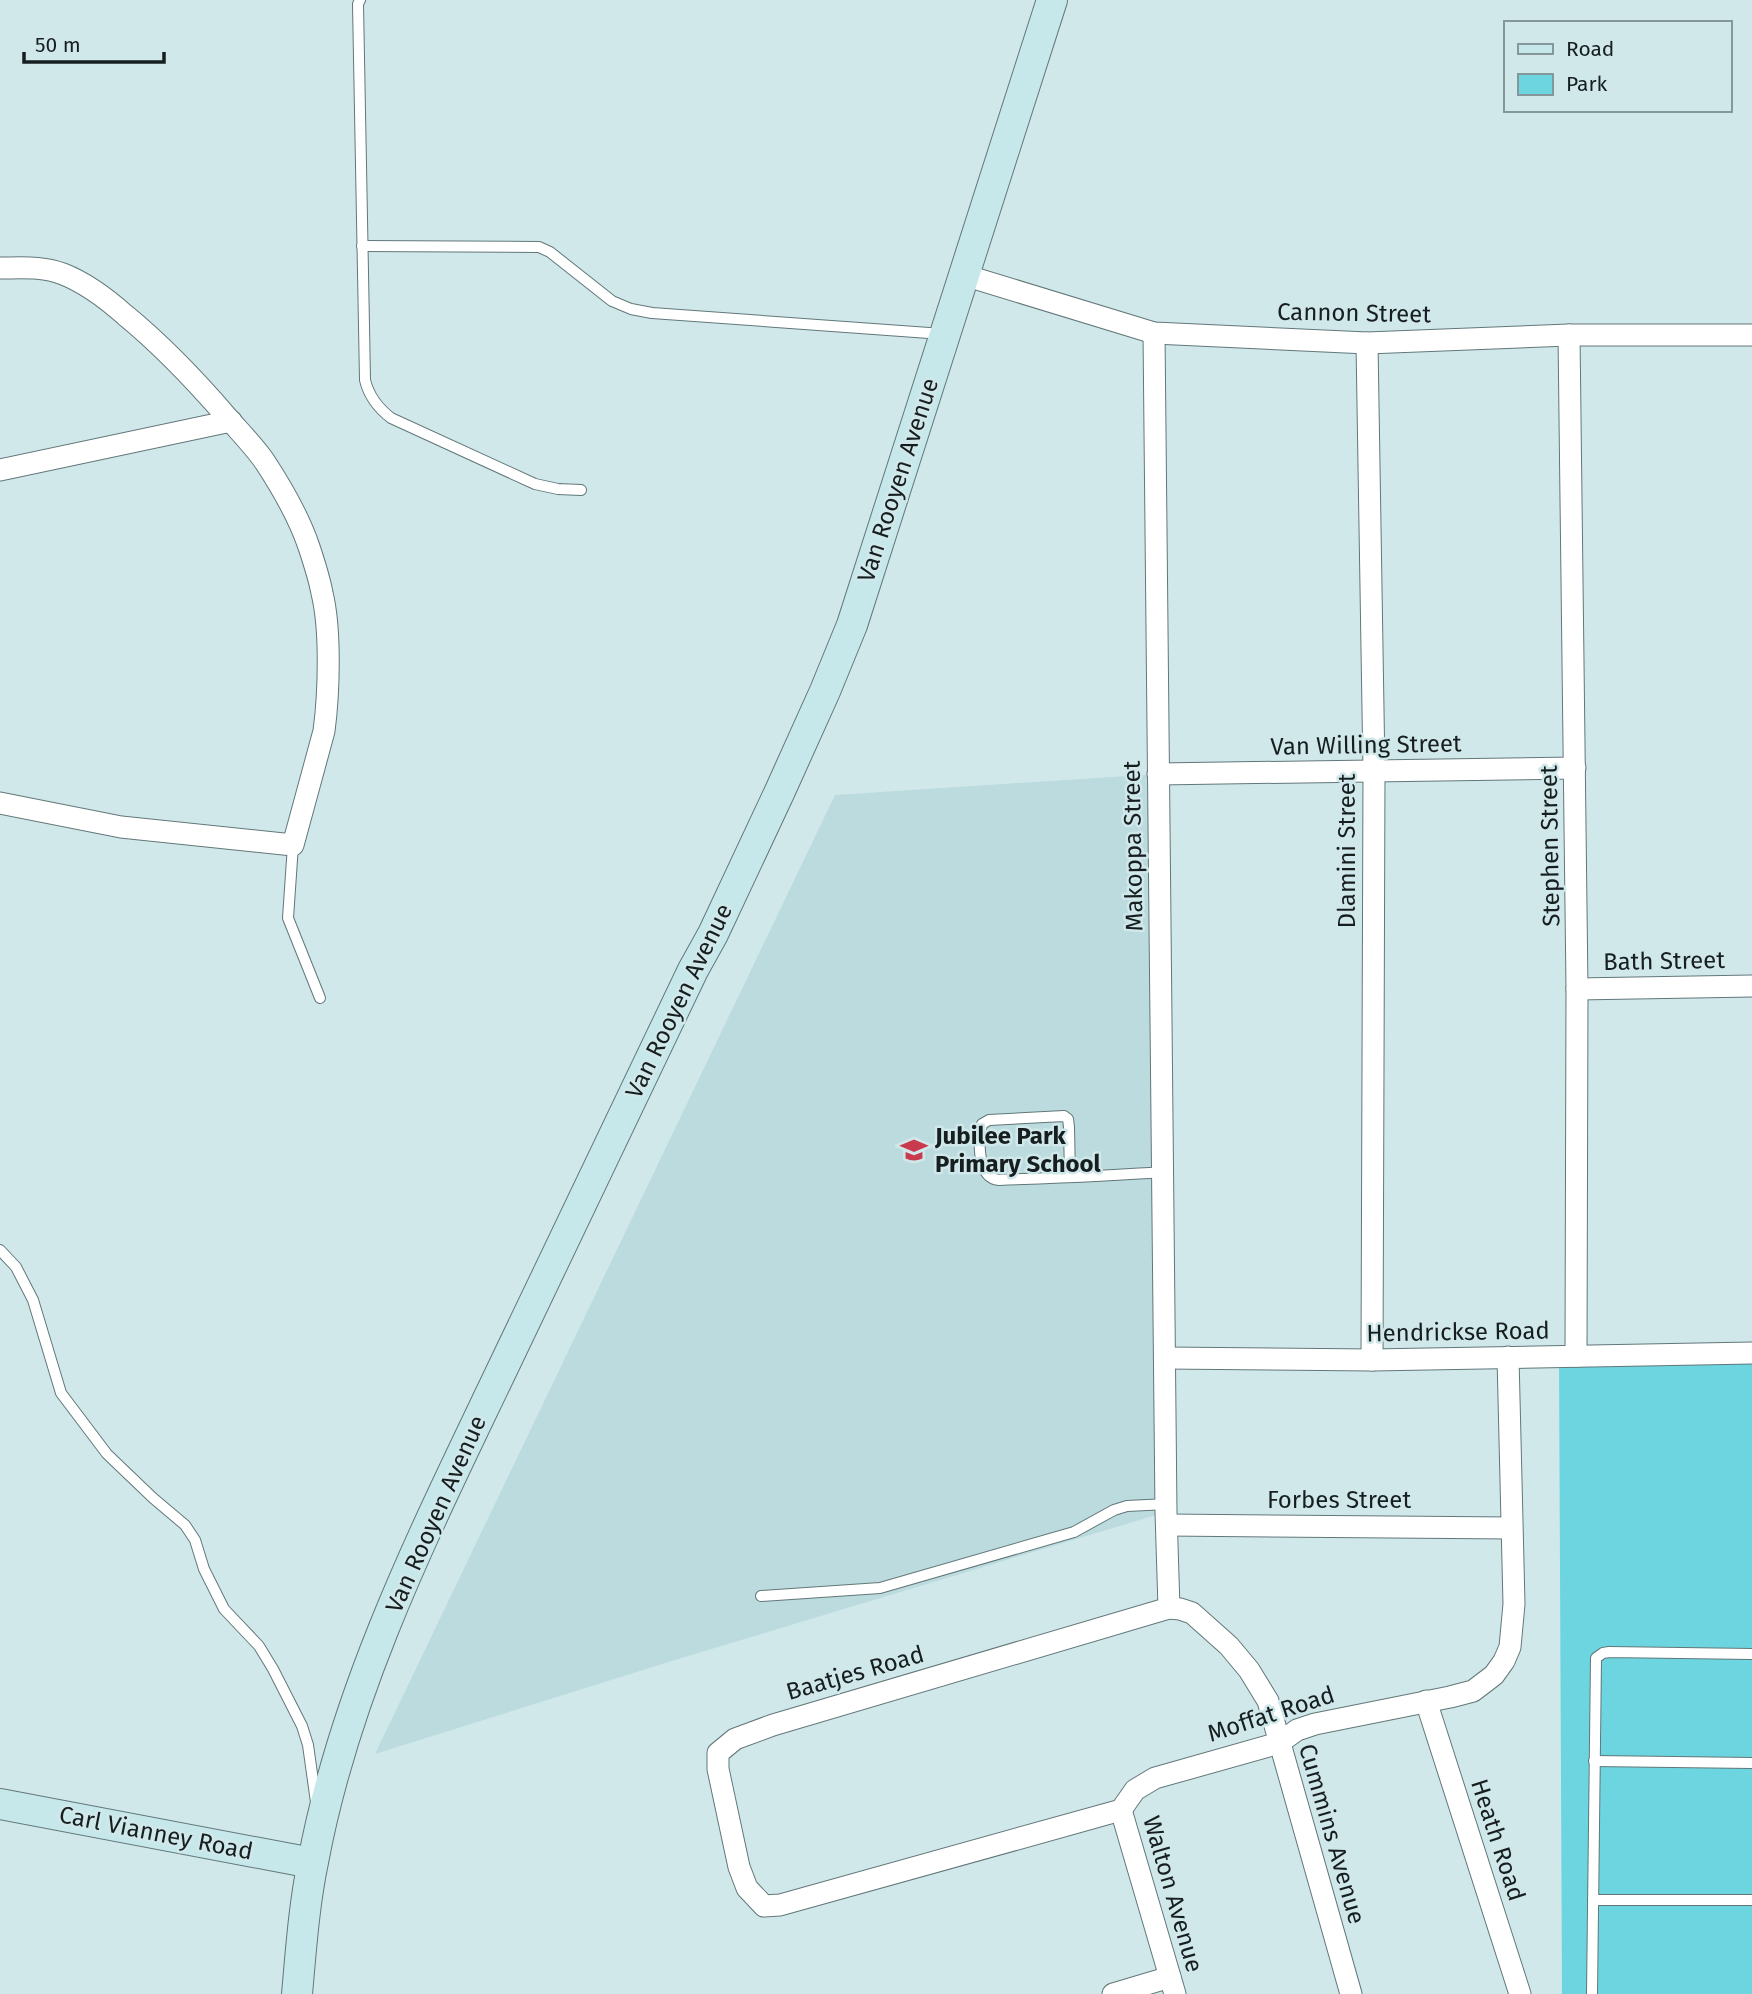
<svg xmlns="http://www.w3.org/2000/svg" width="1752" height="1994" font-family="'Fira Sans',sans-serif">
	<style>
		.built { fill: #bbdbde }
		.green { fill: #6cd5e0 }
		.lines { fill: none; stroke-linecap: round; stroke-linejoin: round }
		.lane-casing { stroke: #627779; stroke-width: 12 }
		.street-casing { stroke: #627779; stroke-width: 23 }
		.secondary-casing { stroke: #627779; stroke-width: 32 }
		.lane { stroke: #fff; stroke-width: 10 }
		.street { stroke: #fff; stroke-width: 21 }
		.secondary { stroke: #c7e8eb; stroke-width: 30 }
		.labels { text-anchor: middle; stroke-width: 5; stroke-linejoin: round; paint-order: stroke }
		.street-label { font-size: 24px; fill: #161e1f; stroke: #d1e8eb }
		.poi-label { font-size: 24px; font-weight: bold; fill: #161e1f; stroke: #d1e8eb; text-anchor: start }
	</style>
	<rect width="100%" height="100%" fill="#d1e8eb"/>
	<path class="built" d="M1158,774L1166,1512L675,1660L375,1754L835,795Z"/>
	<path class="green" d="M1752,1353V1994H1562L1559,1357Z"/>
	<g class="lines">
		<defs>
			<g id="lane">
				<path d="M360,0L358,4L365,380C369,397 378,408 391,418L535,484L558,489L581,490"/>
				<path d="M362,246L539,247L550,252L612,301L631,309L652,313L943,334"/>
				<path d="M293,845L288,918L320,998"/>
				<path d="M1070,1177L1069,1127L1068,1119L1064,1116L989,1120L982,1124C978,1141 977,1178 999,1180C1054,1178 1108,1176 1163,1172"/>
				<path d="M0,1250L16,1267L33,1300L61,1393L107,1454L153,1498L185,1525L195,1540L204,1569L224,1609L259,1646L273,1669L302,1726L308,1745L316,1802"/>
				<path d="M761,1596L880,1588L1074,1532L1114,1510L1127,1506L1167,1504"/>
				<path d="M1594,1761L1752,1763"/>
				<path d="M1593,1900H1752"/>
				<path d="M1592,1994L1596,1658L1603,1653L1609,1652L1752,1654"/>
			</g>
			<g id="street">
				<path d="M0,268C22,268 43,266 63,274C86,283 107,299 125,315C163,346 195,380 227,417C239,431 254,446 265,462C282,488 299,517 309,547C314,562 319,577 322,593C331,630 329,693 324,731L293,845L121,827L0,803"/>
				<path d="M964,275L1154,333L1367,343L1569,335H1752"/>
				<path d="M1154,333L1166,1512L1169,1608L1180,1609L1192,1613L1229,1646L1249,1670L1268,1701L1351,1994"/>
				<path d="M1569,335L1577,989L1576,1356"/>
				<path d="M1367,343L1374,771L1372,1360"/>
				<path d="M0,470L231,421"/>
				<path d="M1158,774L1575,768"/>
				<path d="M1577,989L1752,986"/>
				<path d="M1165,1358L1372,1360L1752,1353"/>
				<path d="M1167,1525L1511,1528"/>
				<path d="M1169,1608L773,1725L735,1739L718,1753V1769L739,1867L747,1888L764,1906L780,1905L1121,1810L1135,1790L1155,1778L1279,1743L1297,1730L1315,1724L1450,1697L1473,1691L1494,1675L1504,1661L1510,1647L1514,1604L1508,1357"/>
				<path d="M1426,1701L1520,1994"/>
				<path d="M1121,1810L1175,1994"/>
				<path d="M1113,1994L1170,1977"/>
			</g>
			<g id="secondary">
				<path d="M0,1804L312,1863"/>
				<path d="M297,1994C301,1950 304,1905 313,1862C345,1690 424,1533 499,1376C563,1241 628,1106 693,970L713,934L780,791L825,691L852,625L1052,0"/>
			</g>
		</defs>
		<use href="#lane" class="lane-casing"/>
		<use href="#street" class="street-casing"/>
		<use href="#secondary" class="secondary-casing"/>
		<use href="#lane" class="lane"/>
		<use href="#street" class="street"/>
		<use href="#secondary" class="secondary"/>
	</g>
	<defs>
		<symbol id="school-bare" viewBox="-9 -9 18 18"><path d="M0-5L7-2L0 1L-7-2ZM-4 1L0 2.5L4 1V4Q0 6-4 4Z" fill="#ca3a4f" stroke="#d1e8eb" stroke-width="2.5" paint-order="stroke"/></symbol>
	</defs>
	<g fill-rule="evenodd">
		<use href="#school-bare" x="895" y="1131" width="38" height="38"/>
	</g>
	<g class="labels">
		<g class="street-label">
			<text transform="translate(1354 313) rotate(1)" y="8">Cannon Street</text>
			<text transform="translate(898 480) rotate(-72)" y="8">Van Rooyen Avenue</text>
			<text transform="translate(1366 745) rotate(-1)" y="8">Van Willing Street</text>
			<text transform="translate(1133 846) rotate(-91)" y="8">Makoppa Street</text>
			<text transform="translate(1550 846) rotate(-91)" y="8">Stephen Street</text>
			<text transform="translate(1347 851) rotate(-90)" y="8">Dlamini Street</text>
			<text transform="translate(1664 961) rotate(-1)" y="8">Bath Street</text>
			<text transform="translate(679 1001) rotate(-64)" y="8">Van Rooyen Avenue</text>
			<text transform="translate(1458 1332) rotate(-1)" y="8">Hendrickse Road</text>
			<text x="1339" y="1508">Forbes Street</text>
			<text transform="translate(436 1514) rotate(-66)" y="8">Van Rooyen Avenue</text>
			<text transform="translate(855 1673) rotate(-16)" y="8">Baatjes Road</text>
			<text transform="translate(1271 1714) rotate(-18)" y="8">Moffat Road</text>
			<text transform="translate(156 1833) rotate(11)" y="8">Carl Vianney Road</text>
			<text transform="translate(1332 1834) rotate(74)" y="8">Cummins Avenue</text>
			<text transform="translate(1498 1840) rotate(72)" y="8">Heath Road</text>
			<text transform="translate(1173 1894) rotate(74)" y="8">Walton Avenue</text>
		</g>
		<g class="poi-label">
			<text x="935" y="1144">Jubilee Park<tspan x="935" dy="28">Primary School</tspan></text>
		</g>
	</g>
	<rect x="1504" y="21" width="228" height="91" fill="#d1e8eb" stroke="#869799" stroke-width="2"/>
	<rect x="1518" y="44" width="35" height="10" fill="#c7e8eb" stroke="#869799" stroke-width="2"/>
	<text x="1566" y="56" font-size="21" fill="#161e1f">Road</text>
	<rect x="1518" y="74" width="35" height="21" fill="#6cd5e0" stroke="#869799" stroke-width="2"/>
	<text x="1566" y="91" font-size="21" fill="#161e1f">Park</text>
	<path d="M24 52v10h140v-10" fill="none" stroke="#161e1f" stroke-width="3.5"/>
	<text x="35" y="52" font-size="21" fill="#161e1f" stroke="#d1e8eb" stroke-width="5" paint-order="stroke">50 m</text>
</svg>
